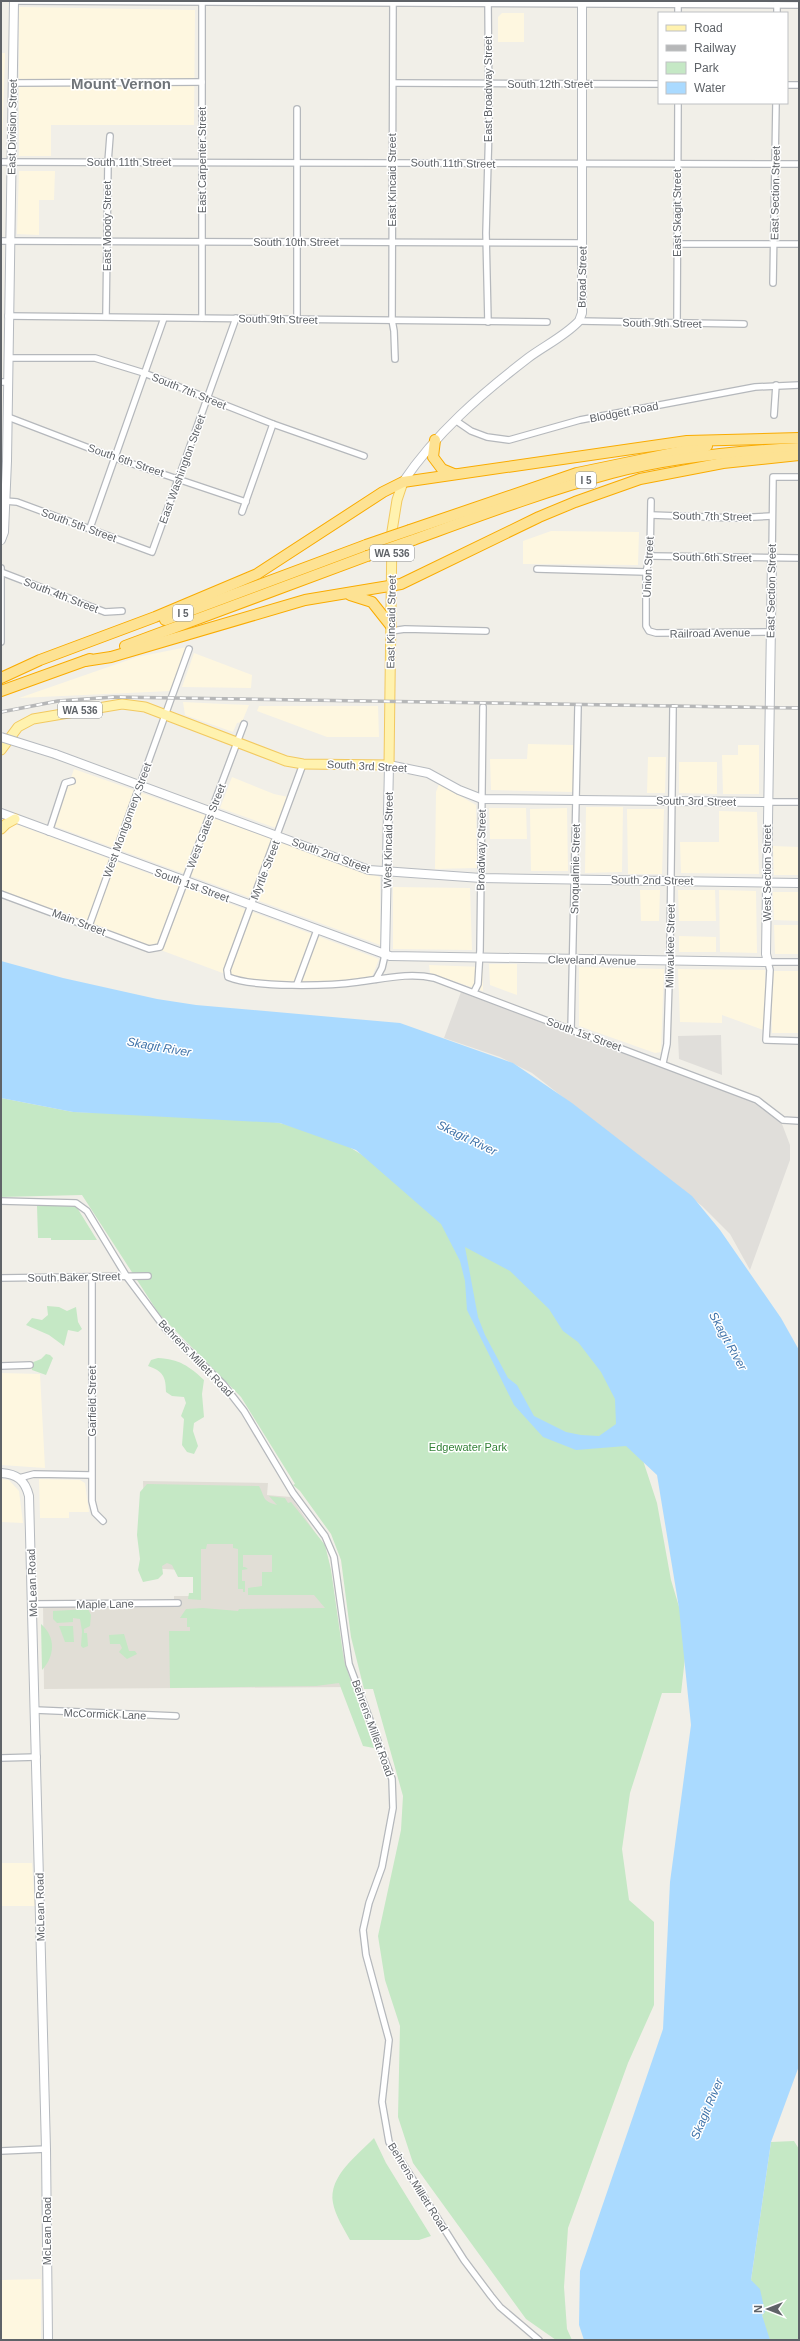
<svg xmlns="http://www.w3.org/2000/svg" width="800" height="2341" font-family="Helvetica,sans-serif">
	<style>
		.commercial { fill: #fef7e0 }
		.industrial { fill: #e0deda }
		.education { fill: #e1ded6 }
		.green { fill: #c5e8c5 }
		.water { fill: #aadaff; fill-rule: evenodd }
		.lines { fill: none; stroke-linecap: round; stroke-linejoin: round }
		.street-casing { stroke: #b5b8bc; stroke-width: 8 }
		.secondary-casing { stroke: #b6babf; stroke-width: 10 }
		.primary-casing { stroke: #f2c960; stroke-width: 11 }
		.highway-casing { stroke: #f9ab00; stroke-width: 12 }
		.street { stroke: #fff; stroke-width: 5.5 }
		.secondary { stroke: #fff; stroke-width: 8 }
		.primary { stroke: #fff2af; stroke-width: 9 }
		.highway { stroke: #fde293; stroke-width: 10 }
		.rail-casing { stroke: #b6b7b8; stroke-width: 3.5 }
		.rail { stroke: #fff; stroke-width: 2; stroke-dasharray: 6; stroke-linecap: butt }
		.secondary-bridge-casing { stroke: #b6babf; stroke-width: 10; stroke-linecap: butt }
		.highway-bridge-casing { stroke: #f9ab00; stroke-width: 12; stroke-linecap: butt }
		.secondary-bridge { stroke: #fff; stroke-width: 8 }
		.highway-bridge { stroke: #fde293; stroke-width: 10 }
		.labels { text-anchor: middle; stroke-width: 3; stroke-linejoin: round; paint-order: stroke }
		.shield { fill: #fff; stroke: #8f9295; stroke-width: 1 }
		.shield-label { font-size: 10px; font-weight: bold; fill: #5f6368 }
		.street-label { font-size: 11px; fill: #5f6368; stroke: #fff }
		.park-label { font-size: 11px; fill: #348238; stroke: #fff }
		.water-label { font-size: 12px; font-style: italic; fill: #4174aa; stroke: #fff }
		.district-label { font-size: 15px; font-weight: bold; fill: #70757a; stroke: #fff }
	</style>
	<rect width="100%" height="100%" fill="#f1efe8"/>
	<g class="commercial">
		<path d="M19,7L195,10L194,125H51V156H19Z"/>
		<path d="M502,13H524V42H498V17Z"/>
		<path d="M1,53H5L2,153H1Z"/>
		<path d="M19,171H55L54,200H39V235L17,234Z"/>
		<path d="M551,531L639,532L638,565L523,564V541Z"/>
		<path d="M187,647L171,691L19,698L137,657Z"/>
		<path d="M194,653L252,675L251,688L182,687Z"/>
		<path d="M183,702L224,704L249,705L242,722L237,723L233,732L185,715Z"/>
		<path d="M259,706H378L379,737H327L257,711Z"/>
		<path d="M528,744L574,745V792L491,790L490,759H527Z"/>
		<path d="M738,745H759V794H723L722,755H738Z"/>
		<path d="M648,757H666L665,793H647Z"/>
		<path d="M679,762H717V794L679,793Z"/>
		<path d="M74,769L380,877V945L54,826Z"/>
		<path d="M232,777L274,794L288,797L276,828L220,808Z"/>
		<path d="M439,784L476,805L477,868L435,869L436,792Z"/>
		<path d="M586,807H623L622,872L585,873Z"/>
		<path d="M489,808H526L527,839H490Z"/>
		<path d="M567,808L568,871H531L530,809Z"/>
		<path d="M627,809H664L662,874H628Z"/>
		<path d="M719,811L757,812L759,874L681,873L680,842H719Z"/>
		<path d="M2,819L379,959L372,977L350,982L308,984L256,980L228,975L1,891Z"/>
		<path d="M773,846L799,847V875H774Z"/>
		<path d="M393,887L470,888L472,950L393,949Z"/>
		<path d="M640,890H660L659,921H641Z"/>
		<path d="M678,890H715L716,921H679Z"/>
		<path d="M719,890L756,891L757,953L720,952Z"/>
		<path d="M773,892H799V921L774,920Z"/>
		<path d="M774,925H799V954H775Z"/>
		<path d="M679,936L716,937V952H679Z"/>
		<path d="M489,964H517V995L490,985Z"/>
		<path d="M429,965L483,967V991L430,973Z"/>
		<path d="M579,967L664,969L661,1052L655,1053L579,1026Z"/>
		<path d="M678,969L765,970L766,1031L722,1015V1023L680,1022Z"/>
		<path d="M771,971H799V1033H772Z"/>
		<path d="M1,1373L40,1374L45,1468L1,1465Z"/>
		<path d="M1,1479L9,1480L19,1491L23,1523L1,1522Z"/>
		<path d="M39,1479L80,1480L85,1483L89,1512H69V1518H40Z"/>
		<path d="M1,1863H32L35,1906H1Z"/>
		<path d="M41,2279V2340H1V2280Z"/>
	</g>
	<g class="industrial">
		<path d="M461,992L765,1105L779,1116L790,1145V1160L750,1270L730,1234L702,1206L532,1073L500,1057L444,1038Z"/>
		<path d="M721,1035L722,1075L679,1059L678,1036Z"/>
	</g>
	<path class="education" d="M143,1481L268,1483L267,1495L291,1497L325,1547L330,1566L342,1648L351,1687L44,1689L43,1603L174,1600V1596H200V1571L146,1568Z"/>
	<g class="green">
		<path d="M1,1098L73,1112L251,1117L284,1124L341,1142L456,1212L614,1372L657,1503L671,1580L680,1610L686,1649L681,1693H662L630,1793L622,1849L629,1900L654,1922V2005L628,2063L568,2228L564,2287L567,2329L572,2340H556L526,2319L413,2163L398,2117L400,2026L385,1980L378,1936L401,1830L403,1796L373,1689H364L351,1637L341,1560L331,1534L300,1491L293,1485L295,1484L241,1397L159,1314L82,1195L1,1197Z"/>
		<path d="M37,1206H76L97,1240H51V1238H38Z"/>
		<path d="M47,1306L59,1307L67,1311L76,1307L78,1322L82,1329L78,1332L68,1330L64,1346L49,1335L26,1325L32,1318L42,1320L48,1315Z"/>
		<path d="M46,1354L50,1355L53,1358L46,1375L32,1370L31,1363L41,1359Z"/>
		<path d="M158,1358C179,1359 189,1366 204,1380L202,1394L204,1417L194,1423L193,1431L198,1446L194,1454L187,1452L182,1445L184,1419L181,1416L186,1403L184,1397L172,1396L166,1392C166,1377 163,1371 148,1366L151,1360Z"/>
		<path d="M147,1484L259,1486C265,1497 262,1501 277,1505L269,1496L285,1498L288,1503L291,1502L325,1545L331,1570L344,1661L374,1748L363,1746L339,1683L316,1686L170,1688L169,1631H190V1627H187V1618H180L186,1609L203,1608L238,1611L239,1609L325,1608L314,1595H248V1588L262,1586V1572H272V1555H243V1567H245L248,1569L242,1570V1581H245V1592H243V1589H238V1549L233,1548V1544H207L206,1549H201V1600L188,1599L189,1593H193V1577H178L172,1565L167,1563L162,1566L163,1574L158,1579L143,1582L138,1570L140,1559L137,1535L140,1492Z"/>
		<path d="M88,1609L91,1615L90,1626L84,1629V1633H87L88,1646L83,1648L81,1646L82,1631L80,1619L73,1618V1622L57,1623L53,1619V1611Z"/>
		<path d="M41,1624C56,1637 55,1656 42,1670Z"/>
		<path d="M59,1626H73L74,1642H65Z"/>
		<path d="M124,1634L129,1651H135L137,1654L127,1659L119,1652L122,1648L120,1644H110L109,1635Z"/>
		<path d="M374,2138L386,2163L431,2236L419,2240H350C344,2229 335,2215 333,2203C328,2176 358,2155 374,2138Z"/>
		<path d="M794,2141L799,2149V2340H770L766,2333L762,2315L765,2312L751,2280L771,2142Z"/>
	</g>
	<path class="water" d="M1,961L63,978L157,999L196,1005L400,1023L513,1063L572,1103L692,1196L720,1230L781,1318L799,1350V2066L771,2142L751,2280L760,2289L765,2312L762,2315L770,2340H584L579,2325L580,2271L663,2029L670,1882L691,1725L679,1608L657,1475L626,1446L576,1450L543,1437L514,1405L467,1310L465,1281L460,1261L441,1224L356,1150L280,1123L73,1112L1,1098ZM465,1247L510,1271L549,1309L563,1331L578,1342L601,1372L615,1399L616,1424L599,1436L581,1435L566,1432L534,1416L517,1385L508,1378L485,1335L478,1317Z"/>
	<g class="lines">
		<defs>
			<g id="street">
				<path d="M14,1L799,5"/>
				<path d="M393,1L392,320L394,331L395,359"/>
				<path d="M678,1V13"/>
				<path d="M777,13V1"/>
				<path d="M12,83L202,82"/>
				<path d="M393,83L659,84"/>
				<path d="M787,85H799"/>
				<path d="M1,162L799,164"/>
				<path d="M1,241L582,243"/>
				<path d="M677,244H799"/>
				<path d="M773,283L776,103"/>
				<path d="M8,316L547,322"/>
				<path d="M106,316L108,162L110,136"/>
				<path d="M202,318V3"/>
				<path d="M297,320V109"/>
				<path d="M579,321L744,324"/>
				<path d="M488,322L486,233L489,124L488,1"/>
				<path d="M677,323L678,103"/>
				<path d="M8,358H95L144,373L273,424L364,456"/>
				<path d="M1,382H8"/>
				<path d="M774,415L776,385"/>
				<path d="M8,417L115,458L246,502"/>
				<path d="M455,420L471,431L487,437L509,440L580,420L755,387L799,385"/>
				<path d="M5,501L17,502L152,552L236,318"/>
				<path d="M651,501L650,556L646,572V626L649,631L656,633L770,632"/>
				<path d="M242,512L273,424"/>
				<path d="M651,515L734,518L772,516"/>
				<path d="M90,528L164,318"/>
				<path d="M650,556L799,558"/>
				<path d="M772,558L773,477H799"/>
				<path d="M1,568V642"/>
				<path d="M537,569L646,572"/>
				<path d="M1,572L105,612L122,611"/>
				<path d="M391,631L405,629L486,631"/>
				<path d="M303,764L227,970L228,977C255,988 328,986 358,982C383,979 409,972 434,978L757,1100L783,1120L799,1121"/>
				<path d="M767,802H799"/>
				<path d="M49,832L65,783L72,781"/>
				<path d="M1,894L149,949L160,947L244,724"/>
				<path d="M89,926L189,649"/>
				<path d="M799,962H768L770,970L766,1040L799,1041"/>
				<path d="M376,979L382,968L385,955"/>
				<path d="M297,984L317,930"/>
				<path d="M474,992L478,984L480,950L483,707"/>
				<path d="M571,1030L578,707"/>
				<path d="M663,1063L667,1044L670,951L673,708"/>
				<path d="M1,1201L76,1203L87,1211L127,1277L165,1328L223,1384L244,1411L293,1493L325,1536L334,1557L349,1664L392,1779L393,1808L382,1867L369,1903L363,1930L366,1955L389,2040L382,2102L389,2142L464,2260L491,2296L500,2307L539,2340"/>
				<path d="M1,1278L148,1276"/>
				<path d="M92,1278V1501L95,1513L103,1521"/>
				<path d="M1,1366L30,1365"/>
				<path d="M19,1478L34,1474L91,1475"/>
				<path d="M33,1604L178,1603"/>
				<path d="M35,1710L176,1716"/>
				<path d="M1,1758L37,1757"/>
				<path d="M1,2151L46,2149"/>
			</g>
			<g id="secondary">
				<path d="M403,482C436,433 480,395 528,358C544,346 565,336 579,321L582,313V1"/>
				<path d="M1,540L4,532L7,461L14,1"/>
				<path d="M55,754L369,870L481,878L799,883"/>
				<path d="M1,813L390,956L768,962L766,954L772,558"/>
				<path d="M385,955L389,765L428,773L459,790L482,799L767,802"/>
				<path d="M1,1473C17,1474 25,1480 29,1496L46,2149L48,2340"/>
			</g>
			<g id="primary">
				<path d="M1,750L18,727L33,719L122,704L145,707L286,761L303,764L389,765L392,531L397,500L403,482"/>
				<path d="M1,829L6,824L15,819"/>
			</g>
			<g id="highway">
				<path d="M435,440L433,457L442,469L454,474"/>
				<path d="M410,530L577,473L707,446"/>
				<path d="M413,540C479,516 545,491 612,473C673,457 737,451 799,448"/>
				<path d="M350,595L372,602L391,626"/>
				<path d="M165,620L366,545"/>
				<path d="M125,646L367,556"/>
				<path d="M85,661L111,657L305,600L401,584L539,517L575,502L640,479L723,463L799,455"/>
				<path d="M1,678L40,660L155,617L257,574L383,492L403,482L687,441L799,438"/>
				<path d="M1,691L90,659"/>
			</g>
		</defs>
		<use href="#street" class="street-casing"/>
		<use href="#secondary" class="secondary-casing"/>
		<use href="#primary" class="primary-casing"/>
		<use href="#highway" class="highway-casing"/>
		<use href="#street" class="street"/>
		<use href="#secondary" class="secondary"/>
		<use href="#primary" class="primary"/>
		<use href="#highway" class="highway"/>
		<defs>
			<path id="rail" d="M1,712L58,701L114,697L799,708"/>
		</defs>
		<use href="#rail" class="rail-casing"/>
		<use href="#rail" class="rail"/>
		<defs>
			<path id="secondary-bridge" d="M1,737L55,754"/>
			<g id="highway-bridge">
				<path d="M366,545L410,530"/>
				<path d="M367,556L413,540"/>
			</g>
		</defs>
		<use href="#secondary-bridge" class="secondary-bridge-casing"/>
		<use href="#highway-bridge" class="highway-bridge-casing"/>
		<use href="#secondary-bridge" class="secondary-bridge"/>
		<use href="#highway-bridge" class="highway-bridge"/>
	</g>
	<g class="labels">
		<g class="shield">
			<rect x="576" y="472" width="20" height="16" rx="3"/>
			<rect x="370" y="545" width="44" height="16" rx="3"/>
			<rect x="173" y="605" width="20" height="16" rx="3"/>
			<rect x="58" y="702" width="44" height="16" rx="3"/>
		</g>
		<g class="shield-label">
			<text x="586" y="484">I 5</text>
			<text x="392" y="557">WA 536</text>
			<text x="183" y="617">I 5</text>
			<text x="80" y="714">WA 536</text>
		</g>
		<g class="street-label">
			<text x="550" y="88">South 12th Street</text>
			<text transform="translate(488 89) rotate(-90)" y="4">East Broadway Street</text>
			<text transform="translate(12 127) rotate(-89)" y="4">East Division Street</text>
			<text transform="translate(202 160) rotate(-90)" y="4">East Carpenter Street</text>
			<text x="129" y="166">South 11th Street</text>
			<text transform="translate(453 163) rotate(1)" y="4">South 11th Street</text>
			<text transform="translate(392 180) rotate(-90)" y="4">East Kincaid Street</text>
			<text transform="translate(775 193) rotate(-89)" y="4">East Section Street</text>
			<text transform="translate(677 213) rotate(-90)" y="4">East Skagit Street</text>
			<text transform="translate(107 226) rotate(-90)" y="4">East Moody Street</text>
			<text x="296" y="246">South 10th Street</text>
			<text transform="translate(582 277) rotate(-89)" y="4">Broad Street</text>
			<text transform="translate(278 319) rotate(1)" y="4">South 9th Street</text>
			<text transform="translate(662 323) rotate(1)" y="4">South 9th Street</text>
			<text transform="translate(189 391) rotate(22)" y="4">South 7th Street</text>
			<text transform="translate(624 412) rotate(-11)" y="4">Blodgett Road</text>
			<text transform="translate(126 460) rotate(19)" y="4">South 6th Street</text>
			<text transform="translate(182 469) rotate(-70)" y="4">East Washington Street</text>
			<text transform="translate(712 516) rotate(1)" y="4">South 7th Street</text>
			<text transform="translate(79 525) rotate(20)" y="4">South 5th Street</text>
			<text transform="translate(712 557) rotate(1)" y="4">South 6th Street</text>
			<text transform="translate(648 567) rotate(-87)" y="4">Union Street</text>
			<text transform="translate(771 591) rotate(-89)" y="4">East Section Street</text>
			<text transform="translate(61 595) rotate(21)" y="4">South 4th Street</text>
			<text transform="translate(391 622) rotate(-89)" y="4">East Kincaid Street</text>
			<text transform="translate(710 633) rotate(-1)" y="4">Railroad Avenue</text>
			<text transform="translate(367 766) rotate(3)" y="4">South 3rd Street</text>
			<text transform="translate(696 801) rotate(1)" y="4">South 3rd Street</text>
			<text transform="translate(127 820) rotate(-70)" y="4">West Montgomery Street</text>
			<text transform="translate(206 826) rotate(-69)" y="4">West Gates Street</text>
			<text transform="translate(388 840) rotate(-89)" y="4">West Kincaid Street</text>
			<text transform="translate(481 850) rotate(-89)" y="4">Broadway Street</text>
			<text transform="translate(331 855) rotate(20)" y="4">South 2nd Street</text>
			<text transform="translate(575 869) rotate(-89)" y="4">Snoqualmie Street</text>
			<text transform="translate(265 870) rotate(-69)" y="4">Myrtle Street</text>
			<text transform="translate(767 873) rotate(-90)" y="4">West Section Street</text>
			<text transform="translate(652 880) rotate(1)" y="4">South 2nd Street</text>
			<text transform="translate(192 885) rotate(20)" y="4">South 1st Street</text>
			<text transform="translate(79 922) rotate(21)" y="4">Main Street</text>
			<text transform="translate(670 946) rotate(-89)" y="4">Milwaukee Street</text>
			<text transform="translate(592 960) rotate(1)" y="4">Cleveland Avenue</text>
			<text transform="translate(584 1034) rotate(20)" y="4">South 1st Street</text>
			<text transform="translate(74 1277) rotate(-1)" y="4">South Baker Street</text>
			<text transform="translate(196 1358) rotate(46)" y="4">Behrens Millett Road</text>
			<text transform="translate(92 1401) rotate(-90)" y="4">Garfield Street</text>
			<text transform="translate(32 1583) rotate(-92)" y="4">McLean Road</text>
			<text transform="translate(105 1604) rotate(-1)" y="4">Maple Lane</text>
			<text transform="translate(105 1714) rotate(2)" y="4">McCormick Lane</text>
			<text transform="translate(373 1728) rotate(70)" y="4">Behrens Millett Road</text>
			<text transform="translate(40 1907) rotate(-91)" y="4">McLean Road</text>
			<text transform="translate(418 2187) rotate(58)" y="4">Behrens Millett Road</text>
			<text transform="translate(47 2231) rotate(-90)" y="4">McLean Road</text>
		</g>
		<g class="park-label">
			<text x="468" y="1451">Edgewater Park</text>
		</g>
		<g class="water-label">
			<text transform="translate(159 1047) rotate(10)" y="4">Skagit River</text>
			<text transform="translate(467 1138) rotate(26)" y="4">Skagit River</text>
			<text transform="translate(728 1341) rotate(61)" y="4">Skagit River</text>
			<text transform="translate(707 2109) rotate(-67)" y="4">Skagit River</text>
		</g>
		<g class="district-label">
			<text x="121" y="89">Mount Vernon</text>
		</g>
	</g>
	<rect width="800" height="2341" fill="none" stroke="#5f6368" stroke-width="4"/>
	<rect x="658" y="12" width="130" height="92" fill="#ffffff" stroke="#bfc1c3"/>
	<rect x="666" y="25" width="20" height="6" fill="#fff2af" stroke="#bfc1c3"/>
	<text x="694" y="32" font-size="12" fill="#5f6368">Road</text>
	<rect x="666" y="45" width="20" height="6" fill="#b6b7b8" stroke="#bfc1c3"/>
	<text x="694" y="52" font-size="12" fill="#5f6368">Railway</text>
	<rect x="666" y="62" width="20" height="12" fill="#c5e8c5" stroke="#bfc1c3"/>
	<text x="694" y="72" font-size="12" fill="#5f6368">Park</text>
	<rect x="666" y="82" width="20" height="12" fill="#aadaff" stroke="#bfc1c3"/>
	<text x="694" y="92" font-size="12" fill="#5f6368">Water</text>
	<g transform="translate(768 2309) rotate(270)" stroke="#ffffff" stroke-width="3" paint-order="stroke">
	<path d="M0-3L7 15L0 10L-7 15Z" fill="#5f6368"/>
	<text y="-6" font-size="11" font-weight="bold" text-anchor="middle" fill="#5f6368">N</text>
	</g>
</svg>
